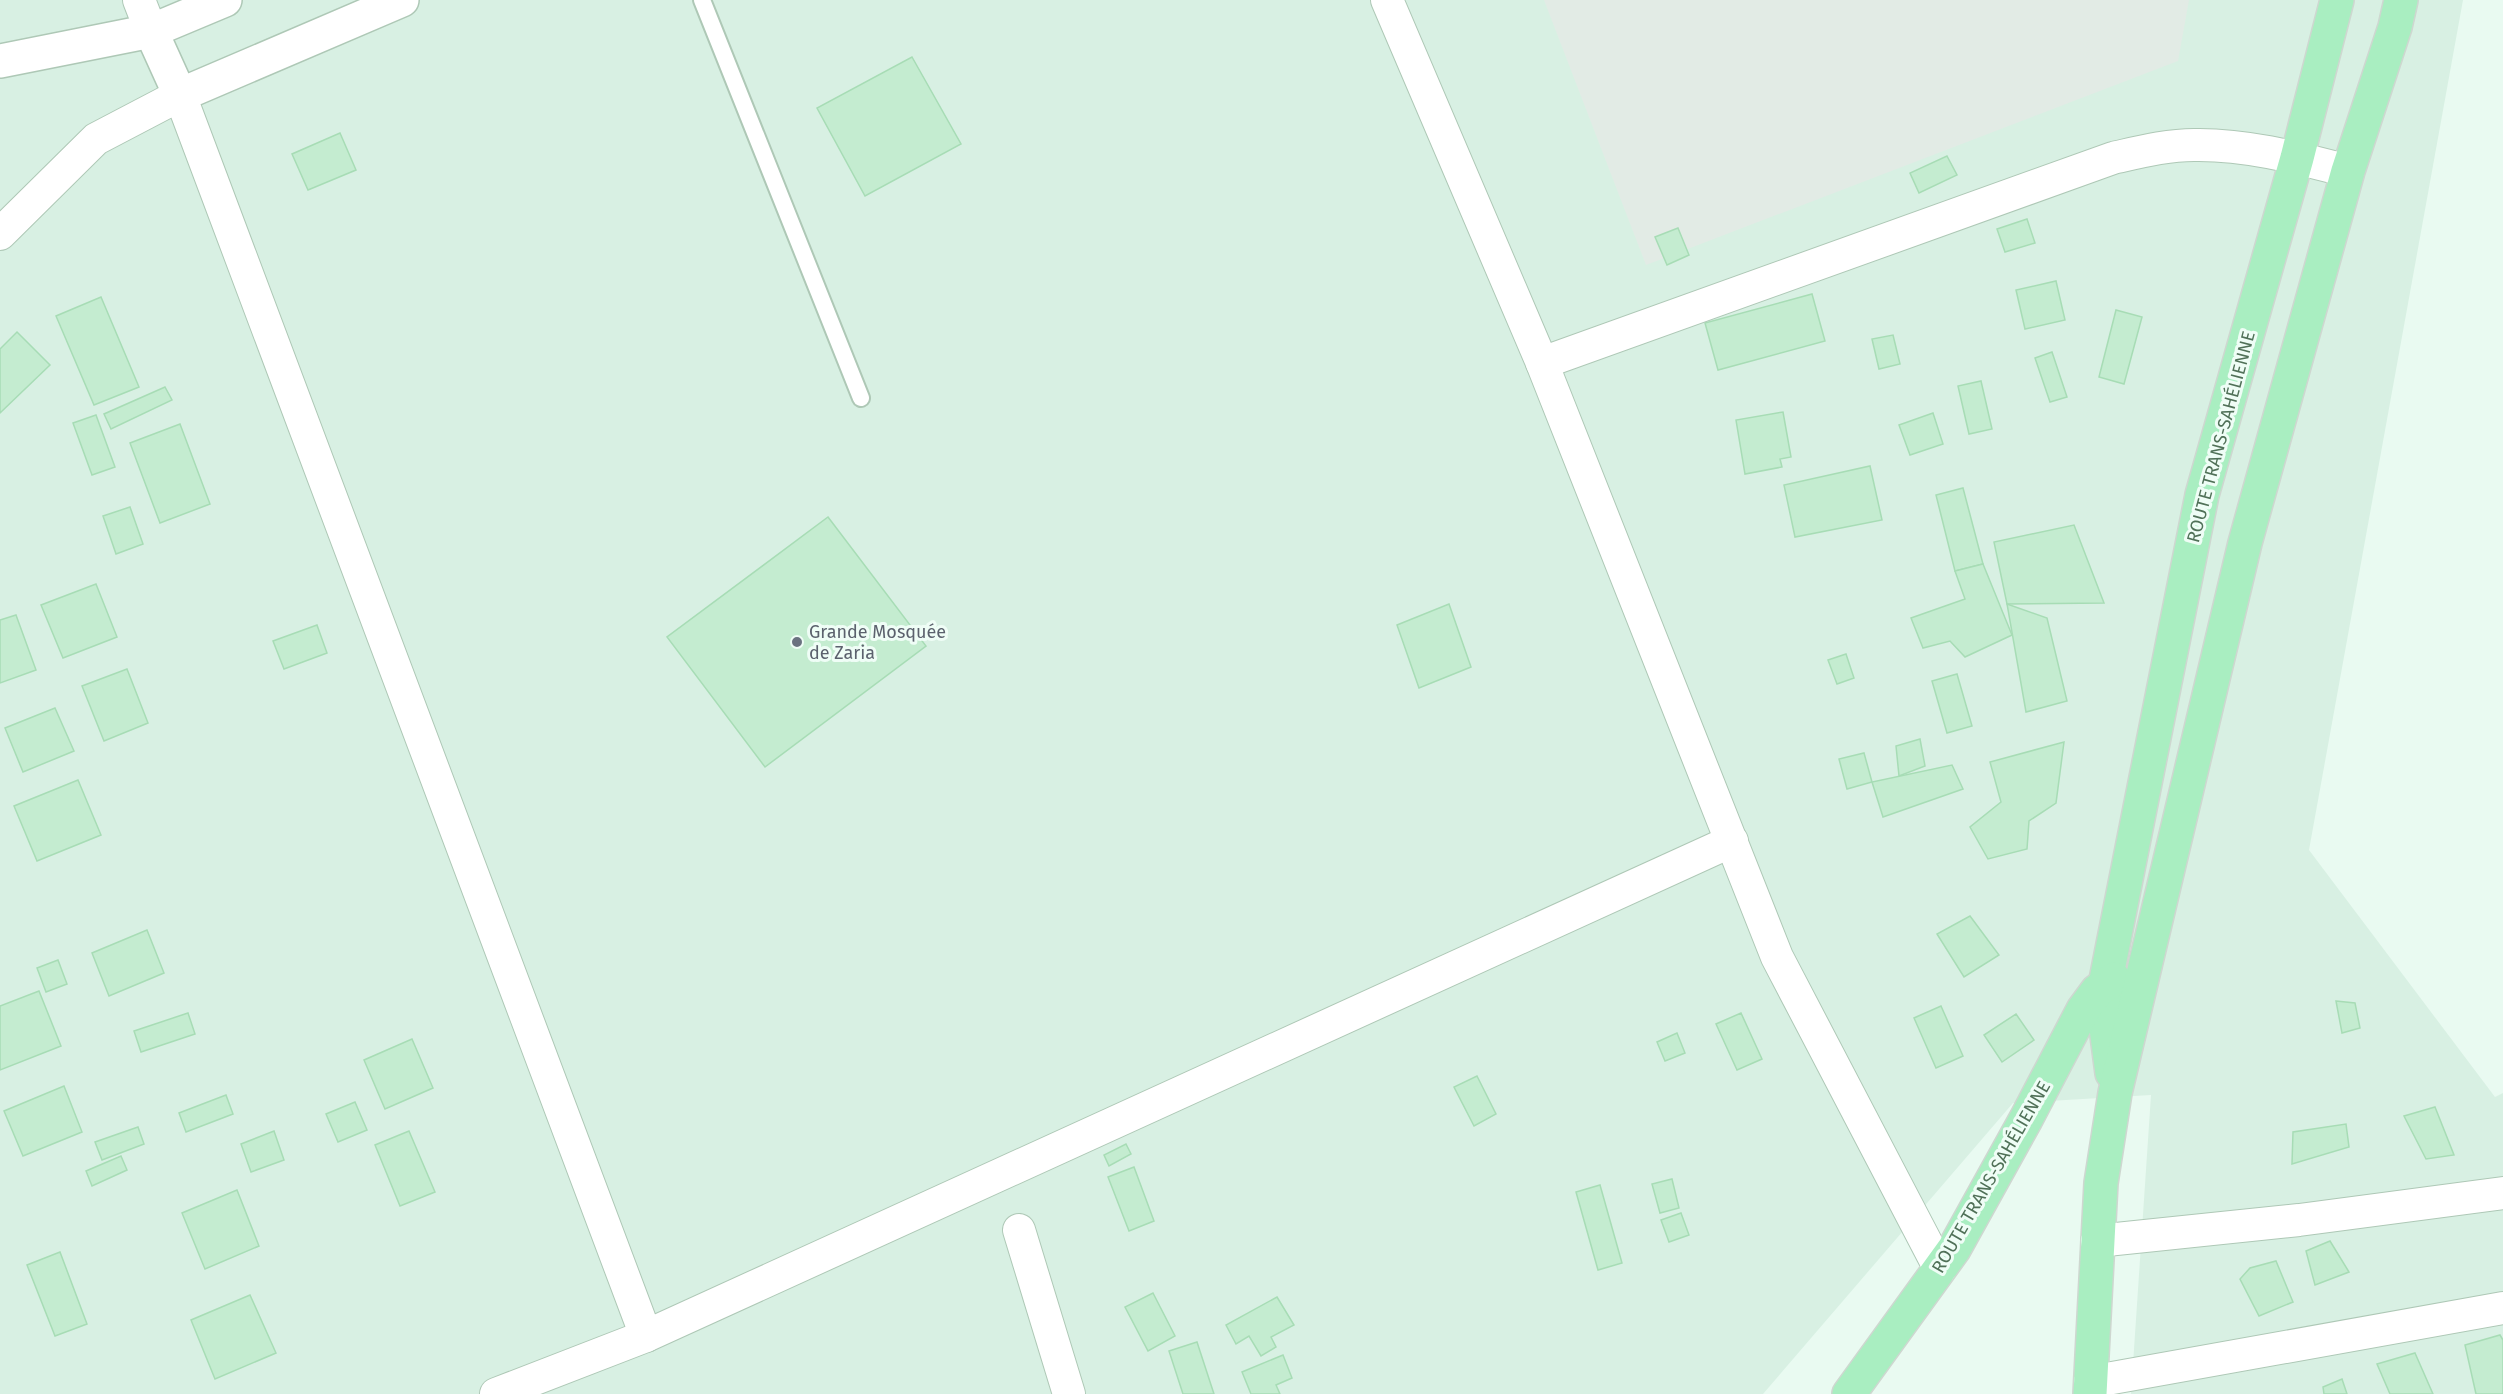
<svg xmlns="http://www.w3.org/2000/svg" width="2503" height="1394" font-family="'Fira Sans',sans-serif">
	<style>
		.residential { fill: #d8f0e3 }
		.industrial { fill: #e2ebe5 }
		.building { fill: #c4ecd0; stroke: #a7dcb5; stroke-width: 1.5 }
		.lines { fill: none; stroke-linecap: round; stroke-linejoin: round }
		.service-casing { stroke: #aec8b6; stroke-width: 20 }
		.minor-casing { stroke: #aec8b6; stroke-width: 34 }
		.tertiary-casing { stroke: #aec8b6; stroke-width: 36 }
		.trunk-casing { stroke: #ced7d0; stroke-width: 36 }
		.service { stroke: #fff; stroke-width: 16 }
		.minor { stroke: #fff; stroke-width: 32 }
		.tertiary { stroke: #fff; stroke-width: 33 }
		.trunk { stroke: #a9eec1; stroke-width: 33 }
		.worship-dot { fill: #6b7280; stroke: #effdf6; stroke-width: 2 }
		.labels { text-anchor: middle; stroke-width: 6; stroke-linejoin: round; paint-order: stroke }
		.street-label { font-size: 18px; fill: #507158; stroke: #effdf6 }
		.worship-label { font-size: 18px; fill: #5b616d; stroke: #effdf6; text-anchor: start }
	</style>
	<rect width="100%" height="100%" fill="#e9faf1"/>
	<path class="residential" d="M0,0H2463L2309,850L2495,1097L2503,1093V1394H2131L2151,1095L2013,1103L1763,1394H0Z"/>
	<path class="industrial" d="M1544,0H2189L2178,61L1646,265Z"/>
	<g class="building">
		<path d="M912,57L961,144L865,196L817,108Z"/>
		<path d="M340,133L356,170L308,190L292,154Z"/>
		<path d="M1947,156L1957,175L1919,193L1910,173Z"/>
		<path d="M2027,219L2035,243L2005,252L1997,229Z"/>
		<path d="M1678,228L1689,255L1667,265L1655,237Z"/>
		<path d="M2056,281L2065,320L2025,329L2016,290Z"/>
		<path d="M1812,294L1825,341L1718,370L1705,323Z"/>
		<path d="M101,297L139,387L94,405L56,316Z"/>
		<path d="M2116,310L2142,317L2124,384L2099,377Z"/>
		<path d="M17,332L50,365L0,413V349Z"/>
		<path d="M1893,335L1900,364L1879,369L1872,339Z"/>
		<path d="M2052,352L2067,397L2050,402L2035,358Z"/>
		<path d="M1981,381L1992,429L1969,434L1958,386Z"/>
		<path d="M165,387L172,400L111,429L104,414Z"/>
		<path d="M1783,412L1791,457L1780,459L1782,467L1745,474L1736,420Z"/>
		<path d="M1933,413L1943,444L1910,455L1899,425Z"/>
		<path d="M96,415L115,467L92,475L73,423Z"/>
		<path d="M180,424L210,504L160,523L130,443Z"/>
		<path d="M1870,466L1882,520L1795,537L1784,485Z"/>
		<path d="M1963,488L1983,564L1955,571L1936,495Z"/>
		<path d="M130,507L143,544L116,554L103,516Z"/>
		<path d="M828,517L926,646L765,767L667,637Z"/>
		<path d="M2074,525L2104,603L2007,604L1994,542Z"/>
		<path d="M1983,564L2012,635L1965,657L1950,641L1923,648L1911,618L1965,599L1955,571Z"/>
		<path d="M96,584L117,637L63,658L41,605Z"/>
		<path d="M1449,604L1471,667L1419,688L1397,625Z"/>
		<path d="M2007,604L2047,618L2067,701L2026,712Z"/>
		<path d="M16,615L36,670L0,683V620Z"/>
		<path d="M317,625L327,653L284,669L273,641Z"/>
		<path d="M1846,654L1854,678L1837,684L1828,660Z"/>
		<path d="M127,669L148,723L104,741L82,686Z"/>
		<path d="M1957,674L1972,726L1947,733L1932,681Z"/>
		<path d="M55,708L74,751L23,772L5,728Z"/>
		<path d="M1920,739L1925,766L1899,776L1896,746Z"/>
		<path d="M2064,742L2056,803L2029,821L2027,849L1988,859L1970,827L2001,802L1990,762Z"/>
		<path d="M1864,753L1872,782L1847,789L1839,759Z"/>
		<path d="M1952,765L1963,789L1883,817L1872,782Z"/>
		<path d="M78,780L101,835L37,861L14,806Z"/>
		<path d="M1970,916L1999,955L1964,977L1937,934Z"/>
		<path d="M147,930L164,973L109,996L92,953Z"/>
		<path d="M58,960L67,984L46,992L37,968Z"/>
		<path d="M39,991L61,1046L0,1070V1006Z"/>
		<path d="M2336,1001L2355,1003L2360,1028L2342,1033Z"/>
		<path d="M1941,1006L1963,1056L1936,1068L1914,1018Z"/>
		<path d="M188,1013L195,1034L141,1052L134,1031Z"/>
		<path d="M1741,1013L1762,1059L1737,1070L1716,1024Z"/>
		<path d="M2016,1014L2034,1040L2002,1062L1984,1035Z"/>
		<path d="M1677,1033L1685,1053L1665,1061L1657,1042Z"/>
		<path d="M412,1039L433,1088L385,1109L364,1060Z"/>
		<path d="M1477,1076L1496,1114L1474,1126L1454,1087Z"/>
		<path d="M64,1086L82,1132L23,1156L4,1111Z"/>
		<path d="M226,1095L233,1114L186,1132L179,1113Z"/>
		<path d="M355,1102L367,1130L338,1142L326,1114Z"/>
		<path d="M2435,1107L2454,1155L2426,1159L2404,1116Z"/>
		<path d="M2346,1124L2349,1147L2292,1164L2293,1132Z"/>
		<path d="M138,1127L144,1144L102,1160L95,1142Z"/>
		<path d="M274,1131L284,1160L251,1172L241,1144Z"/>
		<path d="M409,1131L435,1192L400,1206L375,1145Z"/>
		<path d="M1126,1144L1131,1154L1109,1166L1104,1155Z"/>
		<path d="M121,1156L127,1170L92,1186L86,1171Z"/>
		<path d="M1134,1167L1154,1221L1129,1231L1108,1177Z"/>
		<path d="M1672,1179L1679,1208L1660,1213L1652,1184Z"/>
		<path d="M1600,1185L1622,1263L1598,1270L1576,1192Z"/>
		<path d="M237,1190L259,1246L205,1269L182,1213Z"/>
		<path d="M1681,1213L1689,1235L1669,1242L1661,1220Z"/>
		<path d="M2330,1241L2349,1272L2315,1285L2306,1251Z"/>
		<path d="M60,1252L87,1324L55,1336L27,1265Z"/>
		<path d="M2276,1261L2293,1302L2259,1316L2240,1279L2250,1268Z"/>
		<path d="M1153,1293L1175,1336L1148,1351L1125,1307Z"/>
		<path d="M250,1295L276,1353L215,1379L191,1320Z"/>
		<path d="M1277,1297L1294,1325L1271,1337L1276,1347L1261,1356L1249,1336L1236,1344L1226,1325Z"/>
		<path d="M2500,1335L2503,1340V1394H2476L2465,1345Z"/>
		<path d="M1197,1342L1214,1394H1183L1169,1351Z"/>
		<path d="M2415,1353L2433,1394H2390L2377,1364Z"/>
		<path d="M1283,1355L1292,1378L1276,1385L1280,1394H1251L1242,1372Z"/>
		<path d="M2342,1379L2347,1394H2324L2323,1387Z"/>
	</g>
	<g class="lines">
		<defs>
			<path id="service" d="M702,0L861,398"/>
			<g id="minor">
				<path d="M139,0L151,31"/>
				<path d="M1387,0L1542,363L1777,957L1940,1269"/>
				<path d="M0,234L96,139L180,95L646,1336"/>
				<path d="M1542,363L2113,158C2140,152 2167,145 2194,145C2246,144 2298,158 2348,171"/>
				<path d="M1019,1230L1069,1394"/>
				<path d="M2097,1241L2299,1220L2503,1193"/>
				<path d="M2090,1382L2503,1308"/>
				<path d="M496,1394L646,1336L1732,841"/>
			</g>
			<g id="tertiary">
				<path d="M151,31L180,95L402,0"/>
				<path d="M0,61L151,31L225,0"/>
			</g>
			<g id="trunk">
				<path d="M2112,1073L2106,1028L2105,985L2202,495L2297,158L2337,0"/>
				<path d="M1849,1394L1954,1249L2026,1119L2083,1010L2097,991L2114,979"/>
				<path d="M2090,1394L2101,1183L2115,1093L2245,543L2348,171L2395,27L2401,0"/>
			</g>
		</defs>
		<use href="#service" class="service-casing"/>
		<use href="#minor" class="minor-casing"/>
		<use href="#tertiary" class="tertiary-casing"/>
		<use href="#trunk" class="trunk-casing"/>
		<use href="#service" class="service"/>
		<use href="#minor" class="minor"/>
		<use href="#tertiary" class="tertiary"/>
		<use href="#trunk" class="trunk"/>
	</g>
	<circle class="worship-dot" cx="797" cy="642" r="6"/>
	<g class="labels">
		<g class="street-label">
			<text transform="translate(2221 437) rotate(-75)" y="6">ROUTE TRANS-SAHÉLIENNE</text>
			<text transform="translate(1991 1177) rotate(-60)" y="6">ROUTE TRANS-SAHÉLIENNE</text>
		</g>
		<g class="worship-label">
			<text x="809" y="638">Grande Mosquée<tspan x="809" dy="21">de Zaria</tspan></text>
		</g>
	</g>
</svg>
